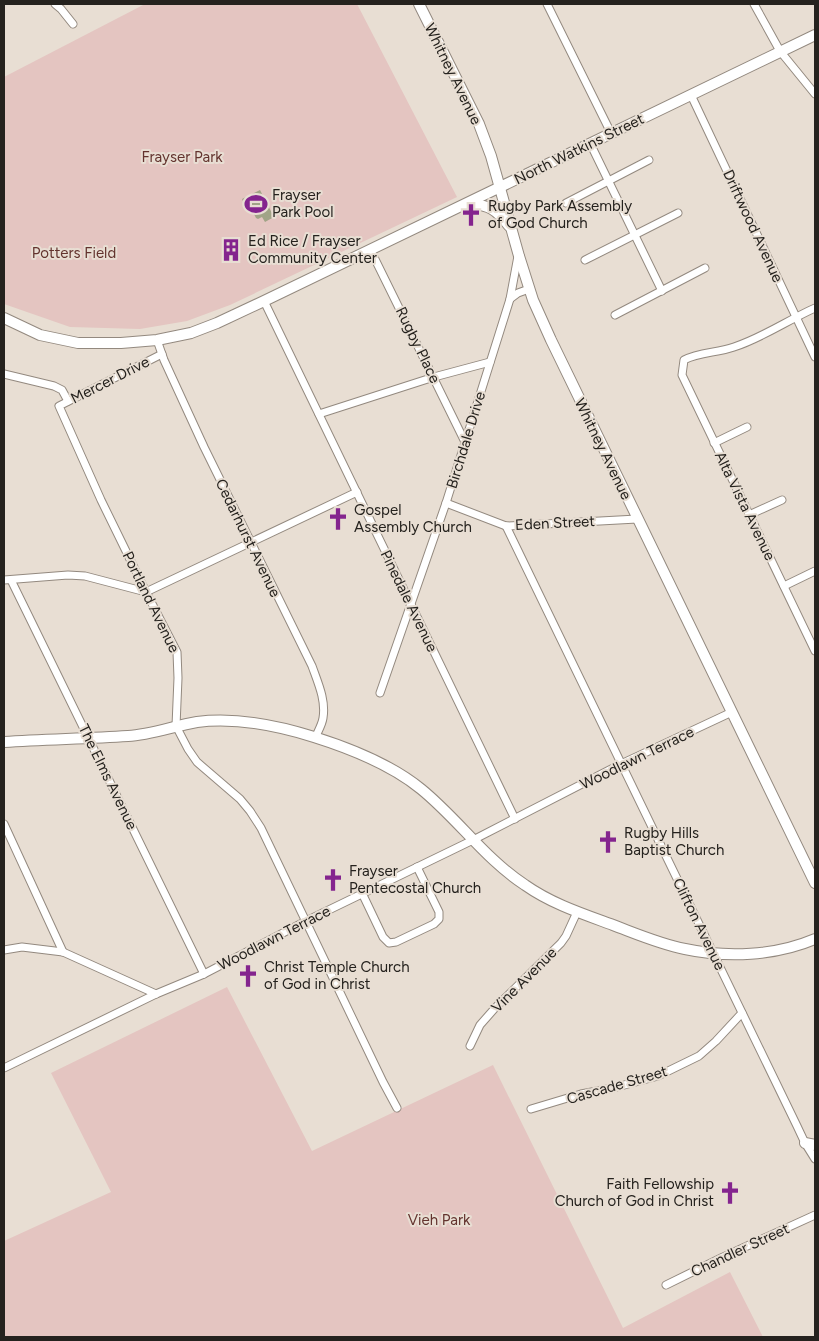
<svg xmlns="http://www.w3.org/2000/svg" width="819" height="1341" font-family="Figtree,sans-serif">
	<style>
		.green { fill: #e4c5c1 }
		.water { fill: #a1a487 }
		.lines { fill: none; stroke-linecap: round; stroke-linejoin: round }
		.street-casing { stroke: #93897f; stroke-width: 9 }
		.secondary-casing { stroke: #93897f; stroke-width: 12 }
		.street { stroke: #fff; stroke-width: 7 }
		.secondary { stroke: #fff; stroke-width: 10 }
		.labels { text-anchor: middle; stroke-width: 4; stroke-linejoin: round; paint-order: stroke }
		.street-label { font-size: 15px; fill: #25221e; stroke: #e8ded3 }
		.park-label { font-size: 15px; fill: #63332e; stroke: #e8ded3 }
		.poi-label { font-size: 15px; fill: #25221e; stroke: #e8ded3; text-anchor: start }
	</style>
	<rect width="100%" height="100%" fill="#e8ded3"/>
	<g class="green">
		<path d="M145,4H357L457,197L230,305L187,321L140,329L70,327L4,304V77Z"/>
		<path d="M227,987L312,1151L493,1065L623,1328L730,1272L763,1337H5L4,1336V1241L111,1192L51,1073Z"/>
	</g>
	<path class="water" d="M260,190L274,217L265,222L262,217L258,219L256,218L251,208L247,210L242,199Z"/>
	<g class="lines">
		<defs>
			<g id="street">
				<path d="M55,4L61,9L73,24"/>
				<path d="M547,4L611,133"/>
				<path d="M754,4L780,51L815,94"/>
				<path d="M691,95L815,357"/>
				<path d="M590,143L662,291"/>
				<path d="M566,203L649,160"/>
				<path d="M370,249L465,442"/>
				<path d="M518,256L510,299L518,293L529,289"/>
				<path d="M585,260L678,213"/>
				<path d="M264,301C348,474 431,647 515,819"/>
				<path d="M815,308C788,320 762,338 734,347C717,353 699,352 684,360L682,375L815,651"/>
				<path d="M615,315L705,268"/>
				<path d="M157,340L164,360L204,447L312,666C318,683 326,700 323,718C322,725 318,731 315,738"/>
				<path d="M162,354L59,406L101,500L146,592L177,652L178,678L176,726L188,749L197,762L240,799L250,811L261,828L383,1082L397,1108"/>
				<path d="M4,374L54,386L62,390L68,401"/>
				<path d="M319,414L434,377L490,362"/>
				<path d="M714,443L747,427"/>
				<path d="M446,503L506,526L637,519"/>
				<path d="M749,515L782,500"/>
				<path d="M506,526L797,1126L805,1143L815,1159"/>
				<path d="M4,580L68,575L85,576L146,592L357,492"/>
				<path d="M11,580L204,974"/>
				<path d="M784,586L815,571"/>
				<path d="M380,693L446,503L510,299"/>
				<path d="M4,824L63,952"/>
				<path d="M362,893L383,937L389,943L396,942L434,924L439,919V912L417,867"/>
				<path d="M4,950L22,947L63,952L156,994"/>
				<path d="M470,1046L480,1025L495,1008L561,943L566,936L577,912"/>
				<path d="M4,1068L156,994L204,974L306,921L473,840L621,764L732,712"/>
				<path d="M531,1109L581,1094L613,1088L658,1076L699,1056L716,1041L742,1013"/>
				<path d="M666,1285L723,1257L815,1215"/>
			</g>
			<g id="secondary">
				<path d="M419,4L479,124L491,156L519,256L533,300L551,340L815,883"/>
				<path d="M467,205C488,203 497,210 509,226"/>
				<path d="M4,318L40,335L78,343H121L157,340L191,333L217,323L264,301L815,35"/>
				<path d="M4,742C45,739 86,739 128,736C150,735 174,726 197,722C237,717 276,725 314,737C349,748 393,766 421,789C458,819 485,859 525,885C552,904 583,914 613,925C637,934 660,944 685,949C727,958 775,956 815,939"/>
				<path d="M805,1143L815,1145"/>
			</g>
		</defs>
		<use href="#street" class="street-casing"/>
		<use href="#secondary" class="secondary-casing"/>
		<use href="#street" class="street"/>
		<use href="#secondary" class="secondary"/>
	</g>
	<defs>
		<symbol id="stadium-bare" viewBox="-9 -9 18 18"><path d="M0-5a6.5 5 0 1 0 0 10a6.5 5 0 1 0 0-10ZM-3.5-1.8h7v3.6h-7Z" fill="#84248e" stroke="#e8ded3" stroke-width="2.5" paint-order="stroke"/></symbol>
		<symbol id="church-bare" viewBox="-9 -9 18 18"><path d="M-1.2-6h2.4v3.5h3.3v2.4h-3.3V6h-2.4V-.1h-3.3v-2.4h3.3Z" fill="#84248e" stroke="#e8ded3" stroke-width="2.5" paint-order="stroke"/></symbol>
		<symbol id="building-bare" viewBox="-9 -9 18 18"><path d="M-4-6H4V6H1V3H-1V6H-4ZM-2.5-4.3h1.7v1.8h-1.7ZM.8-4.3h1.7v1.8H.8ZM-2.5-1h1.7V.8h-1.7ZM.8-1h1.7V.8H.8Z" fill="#84248e" stroke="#e8ded3" stroke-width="2.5" paint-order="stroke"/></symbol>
	</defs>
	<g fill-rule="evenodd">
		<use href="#stadium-bare" x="240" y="188" width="32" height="32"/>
		<use href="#church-bare" x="455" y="199" width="32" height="32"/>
		<use href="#building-bare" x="215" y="234" width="32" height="32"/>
		<use href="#church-bare" x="322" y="503" width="32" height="32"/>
		<use href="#church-bare" x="592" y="826" width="32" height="32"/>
		<use href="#church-bare" x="317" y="864" width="32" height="32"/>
		<use href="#church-bare" x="232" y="960" width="32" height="32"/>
		<use href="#church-bare" x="714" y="1177" width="32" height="32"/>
	</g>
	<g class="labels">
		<g class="street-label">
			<text transform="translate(453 74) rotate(64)" y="5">Whitney Avenue</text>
			<text transform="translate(579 149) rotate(-26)" y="5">North Watkins Street</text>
			<text transform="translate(753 226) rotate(65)" y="5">Driftwood Avenue</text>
			<text transform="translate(418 345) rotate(64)" y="5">Rugby Place</text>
			<text transform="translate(110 380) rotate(-27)" y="5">Mercer Drive</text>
			<text transform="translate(466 440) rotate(-73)" y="5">Birchdale Drive</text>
			<text transform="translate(603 449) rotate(64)" y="5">Whitney Avenue</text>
			<text transform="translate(745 506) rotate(64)" y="5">Alta Vista Avenue</text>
			<text transform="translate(555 523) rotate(-3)" y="5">Eden Street</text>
			<text transform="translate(248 538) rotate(64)" y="5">Cedarhurst Avenue</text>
			<text transform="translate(409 601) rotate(64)" y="5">Pinedale Avenue</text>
			<text transform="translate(151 602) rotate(64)" y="5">Portland Avenue</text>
			<text transform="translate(637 758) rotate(-26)" y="5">Woodlawn Terrace</text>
			<text transform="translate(108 777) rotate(64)" y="5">The Elms Avenue</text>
			<text transform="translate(699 924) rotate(64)" y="5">Clifton Avenue</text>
			<text transform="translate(274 938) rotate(-27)" y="5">Woodlawn Terrace</text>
			<text transform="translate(524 980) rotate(-45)" y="5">Vine Avenue</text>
			<text transform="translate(617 1085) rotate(-16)" y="5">Cascade Street</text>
			<text transform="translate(740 1250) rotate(-25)" y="5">Chandler Street</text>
		</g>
		<g class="park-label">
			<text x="182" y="162">Frayser Park</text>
			<text x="74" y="258">Potters Field</text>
			<text x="439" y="1225">Vieh Park</text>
		</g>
		<g class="poi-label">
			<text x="272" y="200">Frayser<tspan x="272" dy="17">Park Pool</tspan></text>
			<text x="488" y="211">Rugby Park Assembly<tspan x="488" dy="17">of God Church</tspan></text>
			<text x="248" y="246">Ed Rice / Frayser<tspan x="248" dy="17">Community Center</tspan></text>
			<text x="354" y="515">Gospel<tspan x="354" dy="17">Assembly Church</tspan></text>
			<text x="624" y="838">Rugby Hills<tspan x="624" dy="17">Baptist Church</tspan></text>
			<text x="349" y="876">Frayser<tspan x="349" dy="17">Pentecostal Church</tspan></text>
			<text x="264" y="972">Christ Temple Church<tspan x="264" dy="17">of God in Christ</tspan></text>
			<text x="714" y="1189" text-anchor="end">Faith Fellowship<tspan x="714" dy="17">Church of God in Christ</tspan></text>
		</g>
	</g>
	<rect width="819" height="1341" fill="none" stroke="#25221e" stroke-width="10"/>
</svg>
